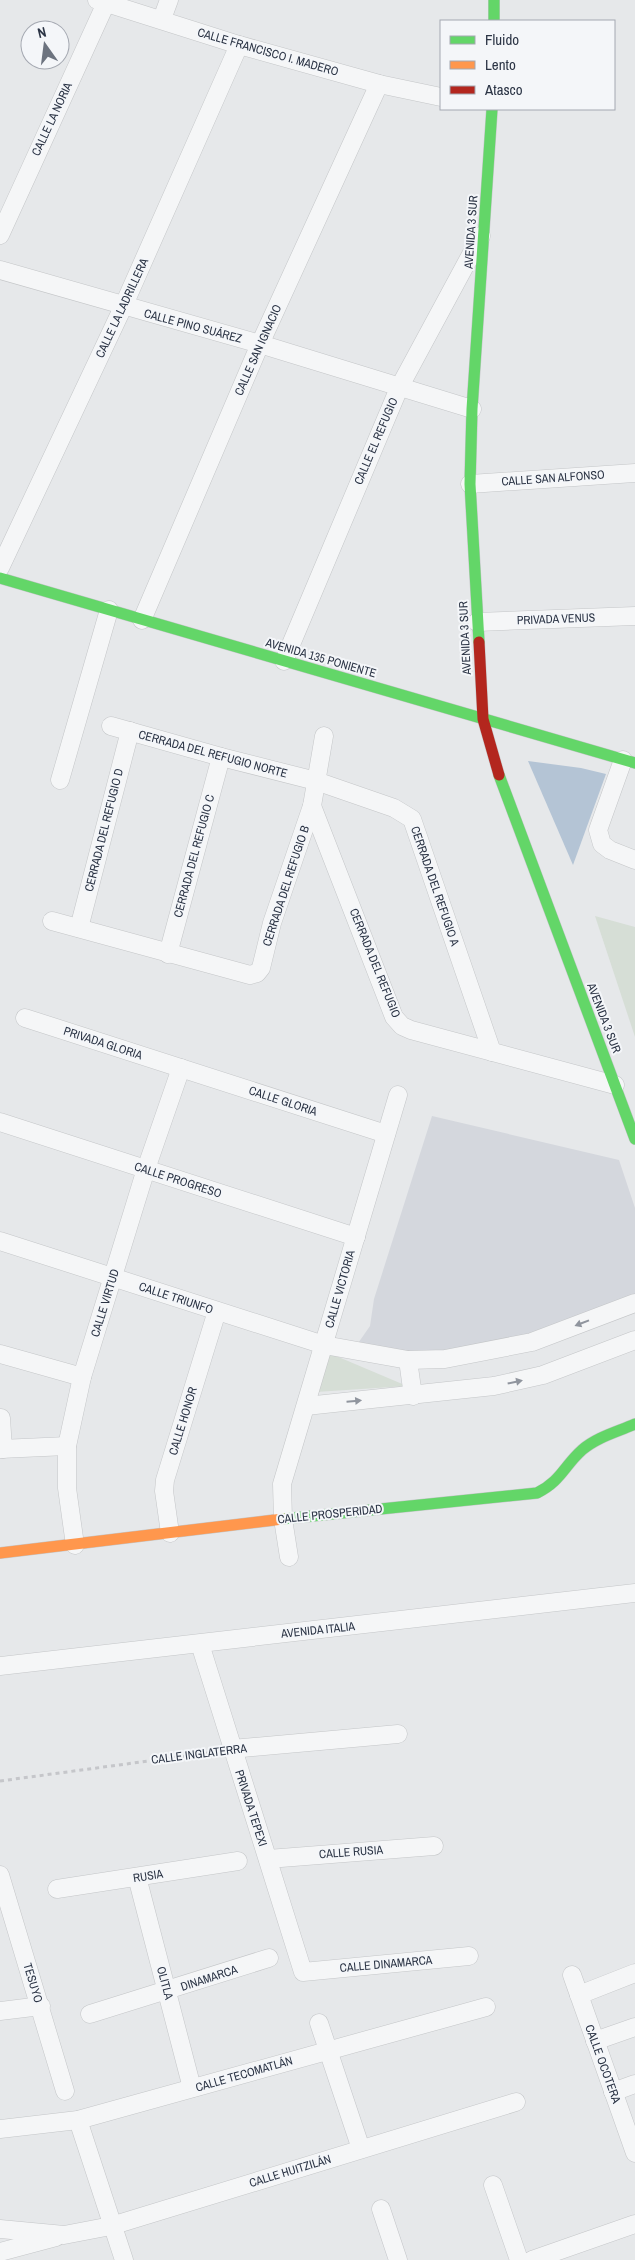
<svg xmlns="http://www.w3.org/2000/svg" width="635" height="2260" font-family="'Archivo Narrow',sans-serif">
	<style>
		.built { fill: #d4d7dd }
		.green { fill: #d6ded6 }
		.water { fill: #b4c4d5 }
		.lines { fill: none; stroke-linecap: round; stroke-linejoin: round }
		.street-casing { stroke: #c4c6c8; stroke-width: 19 }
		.fast-casing { stroke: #c4c6c8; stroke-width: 12 }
		.slow-casing { stroke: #c4c6c8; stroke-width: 12 }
		.jam-casing { stroke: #c4c6c8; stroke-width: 12 }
		.path { stroke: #c5c6ca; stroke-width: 3; stroke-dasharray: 4 4; stroke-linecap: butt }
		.street { stroke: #f5f6f7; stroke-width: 18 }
		.fast { stroke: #63d668; stroke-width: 11 }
		.slow { stroke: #ff974d; stroke-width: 11 }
		.jam { stroke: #b3261e; stroke-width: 11 }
		.oneway { fill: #90959e }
		.labels { text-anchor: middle; stroke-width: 4; stroke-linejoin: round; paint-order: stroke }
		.street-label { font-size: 12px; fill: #2b3445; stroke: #f4f6f9 }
	</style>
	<rect width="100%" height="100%" fill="#e6e8ea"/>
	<path class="built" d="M432,1116L619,1160L635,1208V1300L464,1356L354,1349L370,1326L374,1299Z"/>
	<g class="green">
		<path d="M595,916L635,927V1037Z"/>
		<path d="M329,1353L407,1386L316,1392Z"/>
	</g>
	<path class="water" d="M528,761L581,768L606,774L573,865Z"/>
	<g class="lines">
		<defs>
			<g id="street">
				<path d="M97,0L239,45L379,84L441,97"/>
				<path d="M162,19L169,0"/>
				<path d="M0,235L106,3"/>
				<path d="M0,270L260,344L472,409"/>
				<path d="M470,484L635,473"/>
				<path d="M0,568L123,307L239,45"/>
				<path d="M142,620L260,344L379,84"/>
				<path d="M477,622L635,616"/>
				<path d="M284,661L399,388L481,236"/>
				<path d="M111,726L221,757L316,781L394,808L412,819L492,1052"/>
				<path d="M623,760L598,830L602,844L610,850L635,860"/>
				<path d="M60,780L109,610"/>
				<path d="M312,806L394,1017L402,1026L411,1030L615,1085"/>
				<path d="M52,921L250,975L257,973L261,968L272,923L312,806L324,736"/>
				<path d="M79,928L130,731"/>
				<path d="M168,954L221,757"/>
				<path d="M25,1018L386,1134"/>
				<path d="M0,1122L356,1237"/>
				<path d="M0,1241L324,1345L408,1360L445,1359L532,1342L635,1303"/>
				<path d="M0,1354L82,1377"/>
				<path d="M408,1360L413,1396"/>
				<path d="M306,1406L494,1386L543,1375L635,1340"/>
				<path d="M1,1418L3,1449"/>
				<path d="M0,1449L67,1446"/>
				<path d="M170,1533L164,1491L165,1480L217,1311"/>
				<path d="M75,1545L67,1488V1446L82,1377L146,1169L181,1068"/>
				<path d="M289,1557L283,1519L282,1484L398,1095"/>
				<path d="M200,1644L303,1972L469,1956"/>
				<path d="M0,1666L635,1593"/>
				<path d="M232,1749L398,1734"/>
				<path d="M268,1859L434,1846"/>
				<path d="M0,1875L65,2091"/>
				<path d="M137,1877L192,2088"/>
				<path d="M57,1889L238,1861"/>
				<path d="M572,1975L635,2153"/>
				<path d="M579,1995L635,1973"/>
				<path d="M0,2011L41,2006"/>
				<path d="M90,2014L269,1958"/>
				<path d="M319,2023L361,2149"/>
				<path d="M595,2041L635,2027"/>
				<path d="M613,2092L635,2084"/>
				<path d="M78,2120L124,2260"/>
				<path d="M0,2129L78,2120L486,2007"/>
				<path d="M493,2185L519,2260"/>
				<path d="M381,2209L398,2260"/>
				<path d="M0,2229L64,2235L111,2226L516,2102"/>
				<path d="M0,2252L56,2237"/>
				<path d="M532,2260L635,2224"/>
			</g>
			<g id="fast">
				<path d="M494,0V21"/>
				<path d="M0,578L635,763"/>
				<path d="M479,642L470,484L472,409L492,109"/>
				<path d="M499,775L635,1139"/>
				<path d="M283,1519L537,1493C561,1481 564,1466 582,1450C597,1437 617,1432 635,1424"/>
			</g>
			<path id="slow" d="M0,1553L283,1519"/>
			<path id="jam" d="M479,642L483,719L499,775"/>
		</defs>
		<use href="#street" class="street-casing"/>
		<use href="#fast" class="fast-casing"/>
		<use href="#slow" class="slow-casing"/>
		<use href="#jam" class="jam-casing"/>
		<path class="path" d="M0,1781L215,1752"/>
		<use href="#street" class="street"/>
		<use href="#fast" class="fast"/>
		<use href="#slow" class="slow"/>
		<use href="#jam" class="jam"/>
	</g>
	<defs><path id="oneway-solid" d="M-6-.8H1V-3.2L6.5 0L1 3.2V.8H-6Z" transform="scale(1.25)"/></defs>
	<g class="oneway">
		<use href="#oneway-solid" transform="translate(582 1323) rotate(159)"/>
		<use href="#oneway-solid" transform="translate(515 1382) rotate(-12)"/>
		<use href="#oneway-solid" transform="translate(354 1401) rotate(-5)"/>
	</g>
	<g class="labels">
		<g class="street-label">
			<text transform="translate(268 52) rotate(16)" y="4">CALLE FRANCISCO I. MADERO</text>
			<text transform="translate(52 119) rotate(-65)" y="4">CALLE LA NORIA</text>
			<text transform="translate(471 232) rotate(-86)" y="4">AVENIDA 3 SUR</text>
			<text transform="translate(122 308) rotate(-65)" y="4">CALLE LA LADRILLERA</text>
			<text transform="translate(193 326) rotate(15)" y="4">CALLE PINO SUÁREZ</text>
			<text transform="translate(258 350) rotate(-66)" y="4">CALLE SAN IGNACIO</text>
			<text transform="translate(376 441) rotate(-67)" y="4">CALLE EL REFUGIO</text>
			<text transform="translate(553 478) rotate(-4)" y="4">CALLE SAN ALFONSO</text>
			<text transform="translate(556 619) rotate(-2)" y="4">PRIVADA VENUS</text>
			<text transform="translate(465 638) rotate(-93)" y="4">AVENIDA 3 SUR</text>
			<text transform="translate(321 658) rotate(16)" y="4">AVENIDA 135 PONIENTE</text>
			<text transform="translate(213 754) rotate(15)" y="4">CERRADA DEL REFUGIO NORTE</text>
			<text transform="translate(104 830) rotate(-76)" y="4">CERRADA DEL REFUGIO D</text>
			<text transform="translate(194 856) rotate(-75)" y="4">CERRADA DEL REFUGIO C</text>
			<text transform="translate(286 886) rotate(-72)" y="4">CERRADA DEL REFUGIO B</text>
			<text transform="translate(435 886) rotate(71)" y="4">CERRADA DEL REFUGIO A</text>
			<text transform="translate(375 963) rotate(68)" y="4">CERRADA DEL REFUGIO</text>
			<text transform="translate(604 1018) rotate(69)" y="4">AVENIDA 3 SUR</text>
			<text transform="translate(103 1043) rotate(18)" y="4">PRIVADA GLORIA</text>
			<text transform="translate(283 1101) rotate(18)" y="4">CALLE GLORIA</text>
			<text transform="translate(178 1180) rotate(18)" y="4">CALLE PROGRESO</text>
			<text transform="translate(340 1289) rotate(-74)" y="4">CALLE VICTORIA</text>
			<text transform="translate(176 1298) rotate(18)" y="4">CALLE TRIUNFO</text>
			<text transform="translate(105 1303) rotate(-73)" y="4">CALLE VIRTUD</text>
			<text transform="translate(183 1421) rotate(-73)" y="4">CALLE HONOR</text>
			<text transform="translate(330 1514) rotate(-6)" y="4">CALLE PROSPERIDAD</text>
			<text transform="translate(318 1630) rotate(-6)" y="4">AVENIDA ITALIA</text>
			<text transform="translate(199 1754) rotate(-7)" y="4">CALLE INGLATERRA</text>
			<text transform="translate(251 1808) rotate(72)" y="4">PRIVADA TEPEXI</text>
			<text transform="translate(351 1852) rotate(-4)" y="4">CALLE RUSIA</text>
			<text transform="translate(148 1876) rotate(-9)" y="4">RUSIA</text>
			<text transform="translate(386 1964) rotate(-5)" y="4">CALLE DINAMARCA</text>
			<text transform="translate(209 1978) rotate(-18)" y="4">DINAMARCA</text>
			<text transform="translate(33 1983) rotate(73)" y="4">TESUYO</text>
			<text transform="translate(165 1983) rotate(75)" y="4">OLITLA</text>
			<text transform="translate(603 2064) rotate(70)" y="4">CALLE OCOTERA</text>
			<text transform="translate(244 2074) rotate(-16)" y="4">CALLE TECOMATLÁN</text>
			<text transform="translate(290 2171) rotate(-17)" y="4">CALLE HUITZILÁN</text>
		</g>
	</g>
	<rect x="440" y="20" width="175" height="90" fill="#f4f6f9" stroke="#a4a8b1"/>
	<rect x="450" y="36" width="25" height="8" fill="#63d668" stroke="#a4a8b1"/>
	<text x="485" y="45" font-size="15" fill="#2b3445">Fluido</text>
	<rect x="450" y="61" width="25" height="8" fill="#ff974d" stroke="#a4a8b1"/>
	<text x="485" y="70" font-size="15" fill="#2b3445">Lento</text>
	<rect x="450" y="86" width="25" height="8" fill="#b3261e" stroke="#a4a8b1"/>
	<text x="485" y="95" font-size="15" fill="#2b3445">Atasco</text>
	<g transform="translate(45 45) rotate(346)"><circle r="24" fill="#f4f6f9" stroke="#a4a8b1"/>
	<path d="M0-4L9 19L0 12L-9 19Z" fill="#6c737f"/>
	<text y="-8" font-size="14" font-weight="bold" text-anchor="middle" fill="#2b3445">N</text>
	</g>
</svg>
